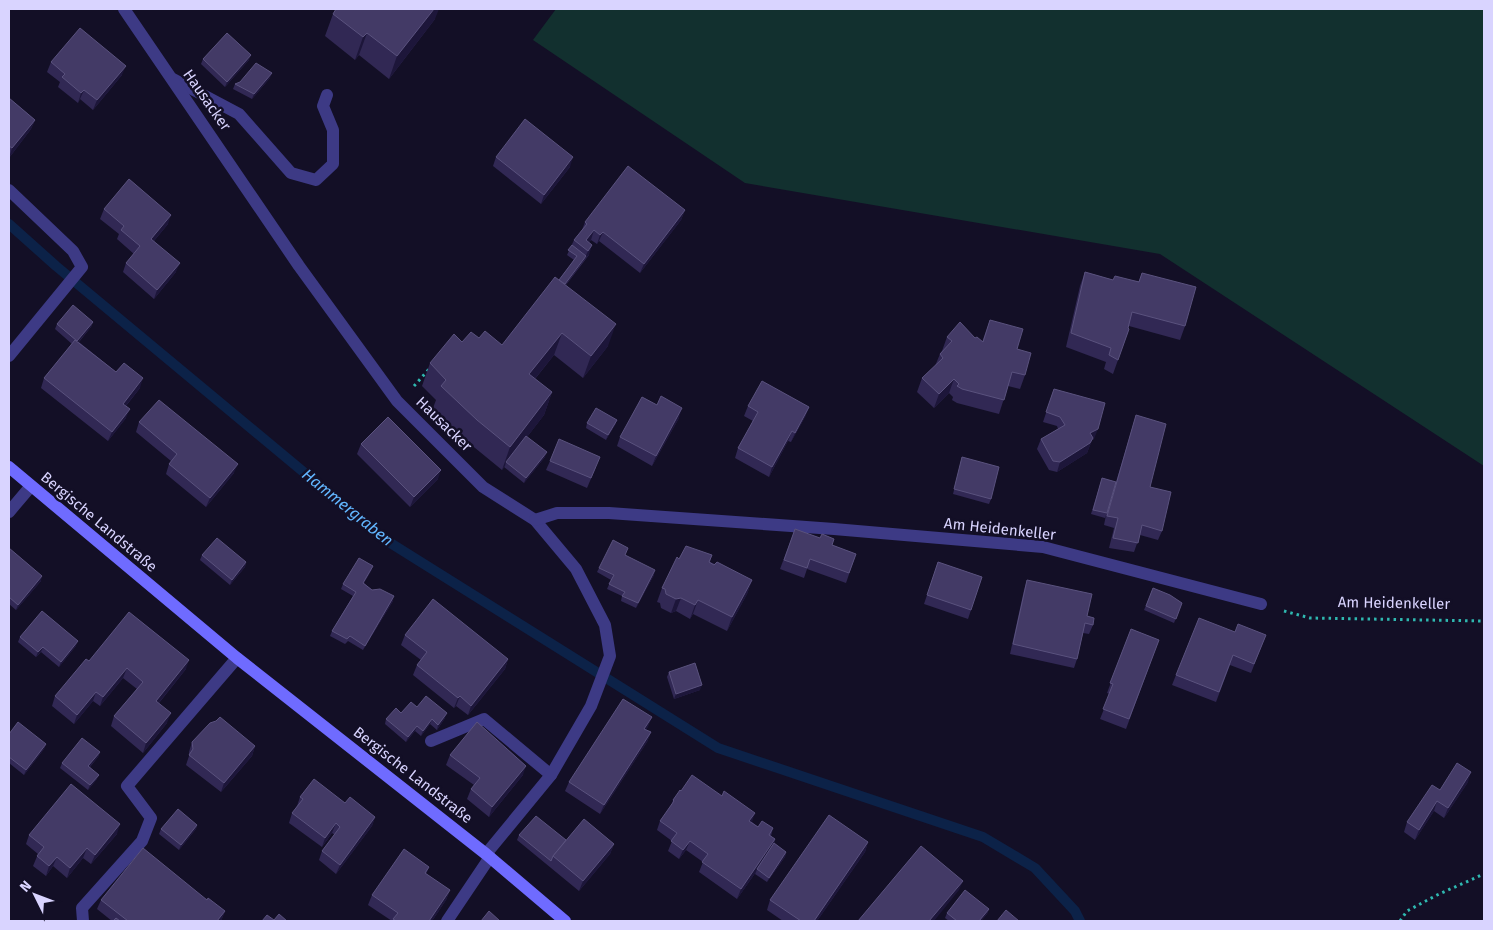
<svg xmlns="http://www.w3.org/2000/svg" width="1493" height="930" font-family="'Fira Sans',sans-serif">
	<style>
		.green { fill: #12302f }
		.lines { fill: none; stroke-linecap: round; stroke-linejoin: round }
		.stream { stroke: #0c2248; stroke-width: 10 }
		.path { stroke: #2fb8b0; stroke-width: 3; stroke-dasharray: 2.5 4; stroke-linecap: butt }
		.service { stroke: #3d3a85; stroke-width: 12 }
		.minor { stroke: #3d3a85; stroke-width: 12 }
		.secondary { stroke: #6f6bff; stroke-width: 12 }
		.wall { fill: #312854 }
		.shaded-wall { fill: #1d163a }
		.building { fill: #433a66; stroke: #5a527e }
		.labels { text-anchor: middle; stroke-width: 5; stroke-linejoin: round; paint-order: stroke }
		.street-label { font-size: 15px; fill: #d9d4ff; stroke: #130f26 }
		.water-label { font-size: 16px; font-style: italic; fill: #62b6ff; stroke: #130f26 }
	</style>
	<rect width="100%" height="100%" fill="#130f26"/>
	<path class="green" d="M556,9H1484V466L1160,254L745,183L533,40Z"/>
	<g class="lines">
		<path class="stream" d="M9,224L56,266L384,539L718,748L983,837L1035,868L1075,911L1080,921"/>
		<g class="path">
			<path d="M414,386L430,368"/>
			<path d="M1284,611L1310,618L1484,621"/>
			<path d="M1400,921L1407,911L1437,895L1484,874"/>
		</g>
		<g class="service">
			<path d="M173,79L239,114L291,173L316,180L333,164V130L323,106L327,95"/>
			<path d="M9,190L73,251L82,267L9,356"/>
			<path d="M9,512L31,486"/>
			<path d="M431,741L484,719L551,775"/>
			<path d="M83,921L82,908L142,841L151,818L127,786L237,658"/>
			<path d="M447,921L490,857"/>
		</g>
		<g class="minor">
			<path d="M124,9L299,266L397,401L483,487L535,520L576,569L605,625L610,656L591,706L551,775L486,854"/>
			<path d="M535,520L557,513H609L834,529L1043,547L1261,604"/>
		</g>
		<path class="secondary" d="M9,467L237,658L486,854L565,921"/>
	</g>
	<g class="wall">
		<path d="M333,14L435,19L389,79L359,55L355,60L325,36Z"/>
		<path d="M203,59L249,60L225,87L201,64Z"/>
		<path d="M51,62L122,75L93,110L80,99L78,103L58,87L60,82L47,72Z"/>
		<path d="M270,78L252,99L233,89L235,84L240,82Z"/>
		<path d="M9,98L35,120L31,129L9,158Z"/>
		<path d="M496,157L570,167L541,204L493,166Z"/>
		<path d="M104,209L168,224L154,241L176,272L154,299L123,272L126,263L134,254L117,239L119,234L100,219Z"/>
		<path d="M685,210L681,220L640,273L599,241L597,244L591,240L589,242V255L566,285L608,346L583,378L554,355L535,379L552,392L544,415L527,437L545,457L524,483L504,467L505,466L502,470L469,443L433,408L436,400L422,386L430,363L462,342L479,338L502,345L559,280L574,260L567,255L574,240L582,230L585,222Z"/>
		<path d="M1085,272L1113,280L1139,281L1142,273L1185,326L1180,340L1129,326L1128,328L1129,329L1113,374L1104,369L1106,362L1066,347L1080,286Z"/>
		<path d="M990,320L1017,349L1025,375L1020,389L1008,386L999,414L957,403L952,400L953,397L949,393L934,408L917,392L922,378L935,366L940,354L942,351L947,337L975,338L982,342Z"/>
		<path d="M93,322L91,327L79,342L116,372L140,388L126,406V418L108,441L41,388L44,378L72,344L55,329L57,324Z"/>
		<path d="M1054,389L1094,439L1092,440L1087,453L1057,472L1049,470L1037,449L1041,439L1058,429L1057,426L1043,422Z"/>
		<path d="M657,405L679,418L652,466L617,446L620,437Z"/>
		<path d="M748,406L809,407L805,417L791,442L788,441L769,477L735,458L738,448L753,421L744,416Z"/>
		<path d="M1136,415L1150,487L1162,531L1158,540L1140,535L1134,552L1109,548L1114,528L1104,525L1106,515L1105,518L1091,514L1102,478L1116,482Z"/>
		<path d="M617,420L615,425L606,440L586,428L587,423Z"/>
		<path d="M139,422L234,473L206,507L166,474L169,464L171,461L136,432Z"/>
		<path d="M361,444L438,479L410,507L357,454Z"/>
		<path d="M962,457L991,499L989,504L953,494Z"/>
		<path d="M550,461L596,467L587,488L546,470Z"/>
		<path d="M795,529L832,545L856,554L846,583L807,569L804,578L780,569Z"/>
		<path d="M9,548L41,581L16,610L9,604Z"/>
		<path d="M202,555L246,562L245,567L230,585L200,560Z"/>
		<path d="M625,555L654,575L636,608L621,601L622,596L607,589L611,580L597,572L599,568Z"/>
		<path d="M712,555L710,562L752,580L747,594L727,631L693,614L690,619L676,611L671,613L661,608L660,603L657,602L662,588L679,559Z"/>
		<path d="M938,562L982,577L968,619L924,604Z"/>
		<path d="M373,566L371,571L364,583L372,590L393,601L363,650L348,641L345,644L330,636L332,631L353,596L341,589L343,584Z"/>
		<path d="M1027,580L1087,616L1093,625L1089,634L1083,633L1077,659L1074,668L1010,654L1024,590Z"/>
		<path d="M1153,588L1182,603L1174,623L1144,610Z"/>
		<path d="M1131,629L1159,640L1126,729L1100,719L1110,694L1107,693Z"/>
		<path d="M1235,632L1266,635L1251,673L1230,665L1216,702L1172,685L1176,675Z"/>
		<path d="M405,635L508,659L505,669L468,715L456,706L454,708L413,675L417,665L421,660L401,645Z"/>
		<path d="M20,637L76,646L59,667L41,652L36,657L18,642Z"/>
		<path d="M89,661L186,669L159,703L167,723L143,753L111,726L114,716L137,689L123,678L100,706L93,701L74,724L52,706L55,696Z"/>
		<path d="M669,672L700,690L674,699L667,677Z"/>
		<path d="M417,707L445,718L437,730L430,724L421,736L415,731L406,742L385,724L386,719Z"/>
		<path d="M652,717L646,730L651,732L647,742L600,814L565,791L569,782Z"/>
		<path d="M9,734L46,744L44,749L24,775L9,763Z"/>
		<path d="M192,742L255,746L252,756L221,792L186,765L189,756V752Z"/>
		<path d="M100,752L98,757L90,767L97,779L88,790L60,768L62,763Z"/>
		<path d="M450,755L523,775L489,817L467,799L471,789L474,785L446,765Z"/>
		<path d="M1468,782L1444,818L1434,811L1415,840L1404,832L1407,822L1440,790Z"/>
		<path d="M681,791L752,822L758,827L773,828L771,836L775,839L774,844L786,852L785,857L767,882L755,874L756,872L737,899L699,872L703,862L686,850L679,859L668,851L672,841L657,830L660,821L671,806L673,800Z"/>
		<path d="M300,797L345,803L375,817L372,826L336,874L319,860L322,851L335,835L332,833L322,847L289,823L292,813L297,806Z"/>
		<path d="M197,825L196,829L179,850L159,834L161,829Z"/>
		<path d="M117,834L91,864L83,858L67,878L53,866L46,876L33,866L38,854L26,844L29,835Z"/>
		<path d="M519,835L566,840L614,844L610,854L579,891L517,840Z"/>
		<path d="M868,842L865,852L817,921H783L767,910L770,900Z"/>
		<path d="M429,867L426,874L450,890L446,900L432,921H392L368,905L372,895Z"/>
		<path d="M101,900H207L225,911L221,921H112L97,909Z"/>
		<path d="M989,909L987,914L981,921H949L945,918L947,913Z"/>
	</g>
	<g class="shaded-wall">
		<path d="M434,9H439L435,19L389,79L397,56Z"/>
		<path d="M367,33L359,55L355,60L363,37Z"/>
		<path d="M251,55L249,60L225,87L227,82Z"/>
		<path d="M126,66L122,75L93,110L97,100Z"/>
		<path d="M272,73L270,78L252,99L254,94Z"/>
		<path d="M84,90L80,99L78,103L81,93Z"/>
		<path d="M35,120L31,129L9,158L12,148Z"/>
		<path d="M573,157L570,167L541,204L544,195Z"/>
		<path d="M685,210L681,220L640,273L644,264Z"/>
		<path d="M171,215L168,224L148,248L151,239Z"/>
		<path d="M594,230L591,240L584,248L586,240Z"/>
		<path d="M603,232L599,241L597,244L600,235Z"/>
		<path d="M592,245L589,255L584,260L588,251Z"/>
		<path d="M586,256L584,260L552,303L554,298Z"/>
		<path d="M180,263L176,272L154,299L157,290Z"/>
		<path d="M93,322L91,327L75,346L77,341Z"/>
		<path d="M616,324L608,346L583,378L591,356Z"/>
		<path d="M562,333L554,355L521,396L529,374Z"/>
		<path d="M143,378L140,388L120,413L123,404Z"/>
		<path d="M954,379L949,393L934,408L939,394Z"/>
		<path d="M552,392L544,415L507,463L506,462L505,466L502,470L510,447Z"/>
		<path d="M809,407L805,417L791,442L795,433Z"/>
		<path d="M682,408L679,418L652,466L656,456Z"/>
		<path d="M130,409L126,418L108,441L112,432Z"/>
		<path d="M617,420L615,425L606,440L608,435Z"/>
		<path d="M1098,429L1094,439L1092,440L1087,453L1057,472L1060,462L1090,433Z"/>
		<path d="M792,431L788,441L769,477L772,467Z"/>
		<path d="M547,452L545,457L524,483L526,478Z"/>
		<path d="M238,464L234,473L206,507L210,498Z"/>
		<path d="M441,470L438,479L410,507L414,497Z"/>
		<path d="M246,562L245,567L230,585L232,580Z"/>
		<path d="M373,566L371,571L361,588L363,583Z"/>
		<path d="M655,570L654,575L636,608L638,603Z"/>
		<path d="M42,576L41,581L16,610L18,605Z"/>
		<path d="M752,580L747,594L727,631L732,617Z"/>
		<path d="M394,596L393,601L363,650L365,646Z"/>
		<path d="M681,598L676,611L671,613L676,599Z"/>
		<path d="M698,600L693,614L690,619L695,605Z"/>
		<path d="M78,641L76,646L59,667L61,662Z"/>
		<path d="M43,647L41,652L36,657L38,652Z"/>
		<path d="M508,659L505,669L468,715L471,706Z"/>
		<path d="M189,660L186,669L153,710L156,701Z"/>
		<path d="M127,668L123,678L100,706L103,697Z"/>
		<path d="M702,685L700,690L674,699L676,694Z"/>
		<path d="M96,692L93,701L74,724L77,715Z"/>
		<path d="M460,696L456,706L454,708L458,698Z"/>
		<path d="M171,713L167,723L143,753L146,743Z"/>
		<path d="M447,713L445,718L437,730L438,725Z"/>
		<path d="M652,717L648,727L641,738L644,729Z"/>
		<path d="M432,719L430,724L421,736L423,731Z"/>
		<path d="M417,726L415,731L406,742L408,737Z"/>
		<path d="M651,732L647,742L600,814L604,805Z"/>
		<path d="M46,744L44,749L24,775L26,770Z"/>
		<path d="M255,746L252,756L221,792L224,783Z"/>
		<path d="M100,752L98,757L86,771L88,766Z"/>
		<path d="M526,766L523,775L489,817L492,807Z"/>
		<path d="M1471,772L1468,782L1444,818L1448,808Z"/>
		<path d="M99,775L97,779L88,790L90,785Z"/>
		<path d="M1437,801L1434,811L1415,840L1419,830Z"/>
		<path d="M755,813L752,822L749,821Z"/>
		<path d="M375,817L372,826L336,874L340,865Z"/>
		<path d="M336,823L332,833L322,847L325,838Z"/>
		<path d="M120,824L117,834L91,864L95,855Z"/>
		<path d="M197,825L196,829L179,850L181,845Z"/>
		<path d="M775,839L772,848L757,869L756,872L737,899L741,889Z"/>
		<path d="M690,841L686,850L679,859L683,850Z"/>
		<path d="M868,842L865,852L817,921H814Z"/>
		<path d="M614,844L610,854L579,891L583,881Z"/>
		<path d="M87,848L83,858L67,878L70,868Z"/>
		<path d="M786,852L785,857L767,882L769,878Z"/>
		<path d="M57,857L53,866L46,876L49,866Z"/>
		<path d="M963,881L959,890L934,921H929Z"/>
		<path d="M450,890L446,900L432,921H429Z"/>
		<path d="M989,909L987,914L981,921H979Z"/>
		<path d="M225,911L221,921H217Z"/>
	</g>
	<g class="building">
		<path d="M336,9H434L397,56L367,33L363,37L333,14Z"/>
		<path d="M80,28L126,66L97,100L84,90L81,93L62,77L65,74L51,62Z"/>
		<path d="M227,33L251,55L227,82L203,59Z"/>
		<path d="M256,63L272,73L254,94L235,84L240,82Z"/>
		<path d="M9,98L35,120L12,148L9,146Z"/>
		<path d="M525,119L573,157L544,195L496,157Z"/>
		<path d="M628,166L685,210L644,264L603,232L600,235L594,230L586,240L592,245L588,251L574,240L587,224L585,222Z"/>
		<path d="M129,179L171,215L151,239L180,263L157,290L126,263L140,246L121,230L124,226L104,209Z"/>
		<path d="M572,245L586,256L565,284L559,280L577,256L568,250Z"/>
		<path d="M1085,272L1113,280L1115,276L1139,282L1142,273L1196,287L1185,326L1132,312L1128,328L1129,329L1118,360L1109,355L1111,348L1071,333Z"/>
		<path d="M555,277L616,324L591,356L562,333L529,374L552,392L510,447L477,420L441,386L446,380L430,363L454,334L462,342L471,332L479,338L485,331L502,345Z"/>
		<path d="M73,305L93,322L77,341L57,324Z"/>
		<path d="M990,320L1023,329L1017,349L1031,353L1025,375L1012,372L1004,400L962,389L957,386L959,384L954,379L939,394L922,378L943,358L940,354L952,341L947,337L960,322L975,338L977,337L983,342Z"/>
		<path d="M75,340L116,372L124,363L143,378L123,404L130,409L112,432L44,378Z"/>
		<path d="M762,381L809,407L795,433L792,431L772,467L738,448L758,412L748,406Z"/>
		<path d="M1054,389L1105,403L1098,429L1090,433L1093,438L1090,443L1060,462L1053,461L1041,439L1065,425L1060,417L1046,412Z"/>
		<path d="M661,396L682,408L656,456L620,437L642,397L657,405Z"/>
		<path d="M159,400L238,464L210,498L169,464L177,454L139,422Z"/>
		<path d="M596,408L617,420L608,435L587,423Z"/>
		<path d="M1136,415L1166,424L1150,487L1171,492L1162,531L1142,525L1138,543L1113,538L1118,518L1107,516Z"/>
		<path d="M388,417L441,470L414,497L361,444Z"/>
		<path d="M526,436L547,452L526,478L506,462Z"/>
		<path d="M559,439L600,457L591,478L550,461Z"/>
		<path d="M962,457L999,467L991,499L954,489Z"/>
		<path d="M1102,478L1116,482L1107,513L1093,510Z"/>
		<path d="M795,529L820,538L822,534L834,539L832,545L856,554L849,573L810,559L807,568L784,560Z"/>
		<path d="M217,538L246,562L232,580L202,555Z"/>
		<path d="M613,540L628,548L625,555L655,570L638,603L622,596L625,592L609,584L614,575L599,568Z"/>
		<path d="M686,546L712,555L709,562L714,565L717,562L752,580L732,617L698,600L695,605L681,598L676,599L666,594L665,589L662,588L677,557L679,559Z"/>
		<path d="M9,548L42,576L18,605L9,597Z"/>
		<path d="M359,558L373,566L363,583L372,590L380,589L394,596L365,646L350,636L347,639L332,631L356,592L343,584Z"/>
		<path d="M938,562L982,577L971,610L927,595Z"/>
		<path d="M1027,580L1092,594L1087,616L1094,618L1093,625L1085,623L1077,659L1013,644Z"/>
		<path d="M1153,588L1170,595L1182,603L1176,619L1146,606Z"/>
		<path d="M433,599L508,659L471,706L460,696L458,698L417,665L427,652L405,635Z"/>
		<path d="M42,611L78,641L61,662L43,647L38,652L20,637Z"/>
		<path d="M129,612L189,660L156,701L171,713L146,743L114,716L143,682L127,668L103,697L96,692L77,715L55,696L86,659L89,661Z"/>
		<path d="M1199,618L1235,632L1238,624L1266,635L1254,664L1233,655L1219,692L1176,675Z"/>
		<path d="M1131,629L1159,640L1129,719L1103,709L1113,684L1110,683Z"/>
		<path d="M695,663L702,685L676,694L669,672Z"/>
		<path d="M426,696L447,713L438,725L432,719L423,731L417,726L408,737L386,719L396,708L401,713L411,702L417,707Z"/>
		<path d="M623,699L652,717L644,729L651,732L604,805L569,782Z"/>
		<path d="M220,717L255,746L224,783L189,755L193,749L192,742L210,723L216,721Z"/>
		<path d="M18,722L46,744L26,770L9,757V734Z"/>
		<path d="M477,722L526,766L492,807L471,789L480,778L450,755Z"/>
		<path d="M82,738L100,752L88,766L99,775L90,785L62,763Z"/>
		<path d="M1457,763L1471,772L1448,808L1437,801L1419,830L1407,822L1432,785L1440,790Z"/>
		<path d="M692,775L722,796L724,791L755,813L749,821L758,827L762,821L773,828L769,835L775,839L741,889L702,862L708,854L690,841L683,850L671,841L677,833L660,821L674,801L673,800L680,790L681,791Z"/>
		<path d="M314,779L345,803L350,797L375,817L340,865L322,851L340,827L336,823L325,838L292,813L303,799L300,797Z"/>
		<path d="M71,784L120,824L95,855L87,848L70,868L57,857L49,866L37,856L44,847L29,835Z"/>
		<path d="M178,809L197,825L181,845L161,829Z"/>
		<path d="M829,815L868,842L814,921H801L770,900Z"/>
		<path d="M536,816L566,840L553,856L551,861L519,835Z"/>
		<path d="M584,819L614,844L583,881L553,856Z"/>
		<path d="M774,843L786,852L769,878L757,869Z"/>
		<path d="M921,846L963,881L929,921H858Z"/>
		<path d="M143,848L207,900L208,898L225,911L217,921H128L101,900Z"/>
		<path d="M404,849L429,867L425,873L450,890L429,921H396L393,919L398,913L372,895Z"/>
		<path d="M965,890L989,909L979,921H957L947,913Z"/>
		<path d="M1006,910L1019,921H997Z"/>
		<path d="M489,911L500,921H481Z"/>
		<path d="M279,914L287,921H262L267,915L274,920Z"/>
		<path d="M116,918L120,921H113Z"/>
	</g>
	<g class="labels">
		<g class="street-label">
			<text transform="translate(207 100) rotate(55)" y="5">Hausacker</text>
			<text transform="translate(444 424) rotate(44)" y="5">Hausacker</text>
			<text transform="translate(99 522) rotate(40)" y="5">Bergische Landstraße</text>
			<text transform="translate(1000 529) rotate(6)" y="5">Am Heidenkeller</text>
			<text transform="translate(1394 603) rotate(1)" y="5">Am Heidenkeller</text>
			<text transform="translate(413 775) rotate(38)" y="5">Bergische Landstraße</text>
		</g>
		<g class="water-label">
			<text transform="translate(348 507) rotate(39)" y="6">Hammergraben</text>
		</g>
	</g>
	<rect width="1493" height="930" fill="none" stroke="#d9d4ff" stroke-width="20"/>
	<g transform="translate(35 895) rotate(312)" stroke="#130f26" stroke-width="4" paint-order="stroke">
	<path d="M0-4L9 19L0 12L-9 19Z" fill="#d9d4ff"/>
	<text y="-8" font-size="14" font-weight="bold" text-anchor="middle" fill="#d9d4ff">N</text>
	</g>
</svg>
